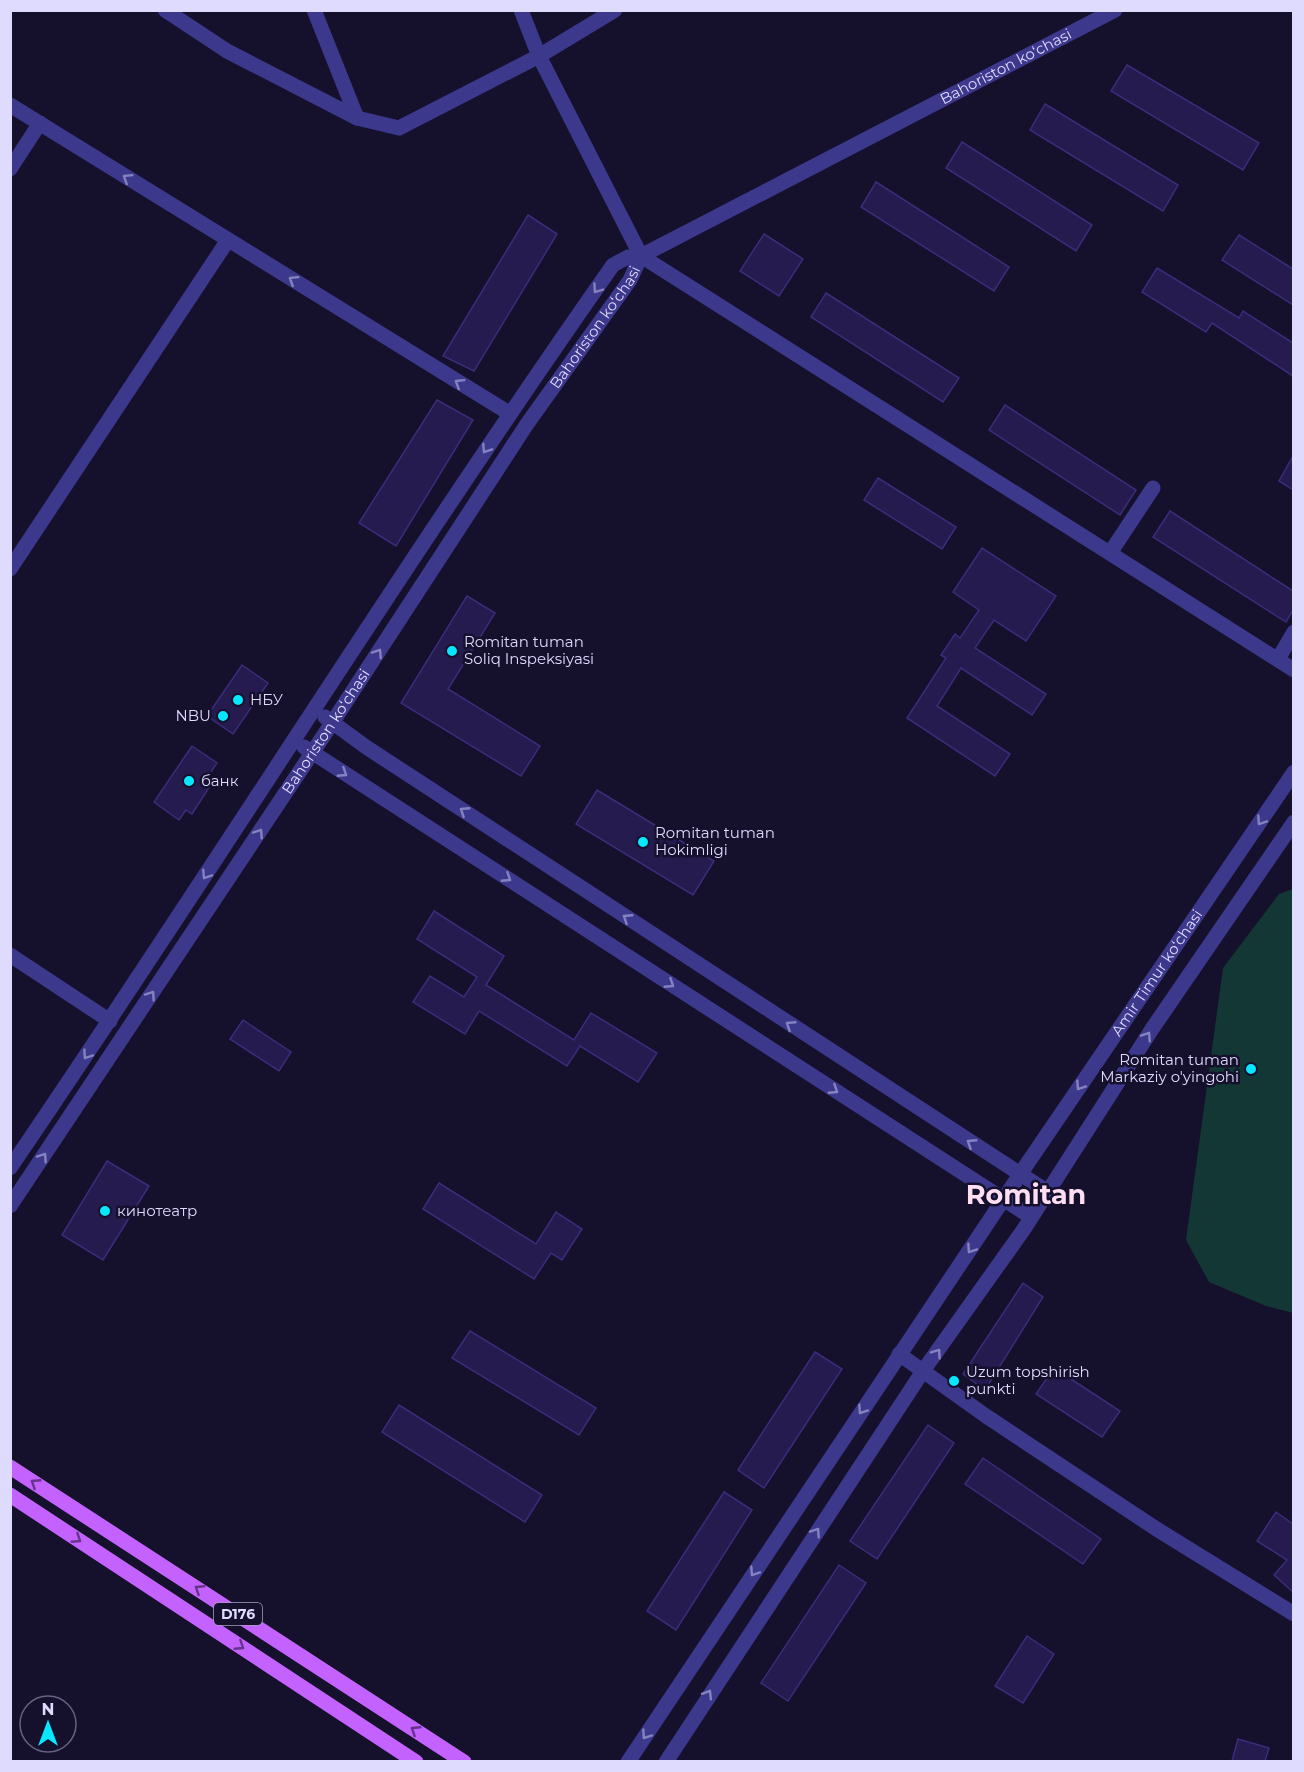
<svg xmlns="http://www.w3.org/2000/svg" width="1304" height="1772" font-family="Montserrat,sans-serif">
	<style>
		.green { fill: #133735 }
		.building { fill: #251b4e; stroke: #3c2c7b; stroke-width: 1.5 }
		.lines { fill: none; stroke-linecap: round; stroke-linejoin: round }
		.minor { stroke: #3c398d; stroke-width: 15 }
		.major { stroke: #c462ff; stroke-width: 15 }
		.oneway { stroke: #8582c0 }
		.oneway2 { stroke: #64358b }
		.poi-dot { fill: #07e7ff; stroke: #15102c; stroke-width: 2 }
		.labels { text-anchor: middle; stroke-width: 5; stroke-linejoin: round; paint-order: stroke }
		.shield { fill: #15102c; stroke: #a29ec0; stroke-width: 1.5 }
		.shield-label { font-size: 14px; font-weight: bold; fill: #dfdbff }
		.street-label { font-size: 15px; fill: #dfdbff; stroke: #15102c }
		.poi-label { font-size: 15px; fill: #dfdbff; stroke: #15102c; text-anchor: start }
		.town-label { font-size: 27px; font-weight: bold; fill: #ffddf3; stroke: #15102c }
	</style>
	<rect width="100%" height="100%" fill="#15102c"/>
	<path class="green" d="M1293,889V1313L1266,1306L1209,1282L1186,1240L1223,968L1279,894Z"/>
	<g class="building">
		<path d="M1127,65L1259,143L1243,170L1111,91Z"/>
		<path d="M1045,104L1178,185L1163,211L1030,130Z"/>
		<path d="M962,142L1092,225L1076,251L946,168Z"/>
		<path d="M876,182L1009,267L994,291L861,207Z"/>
		<path d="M528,215L557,234L474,371L443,356Z"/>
		<path d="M764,234L803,259L779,296L740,271Z"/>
		<path d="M1239,235L1293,269V305L1222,260Z"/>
		<path d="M1157,268L1239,318L1243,311L1293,343V376L1212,323L1206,332L1142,292Z"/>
		<path d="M826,293L959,378L943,402L811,317Z"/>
		<path d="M437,400L473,420L396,546L359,523Z"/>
		<path d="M1005,405L1136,490L1120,515L989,430Z"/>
		<path d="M1293,456V490L1279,481Z"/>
		<path d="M878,478L956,527L942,549L864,500Z"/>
		<path d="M1170,511L1293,591V610L1286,622L1153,537Z"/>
		<path d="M982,548L1056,596L1026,641L994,620L975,648L1046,694L1032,715L961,668L937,706L1010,754L995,776L907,718L946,658L941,655L955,634L960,638L979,610L953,592Z"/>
		<path d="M467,596L495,613L448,689L540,746L521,776L401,703Z"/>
		<path d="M242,665L268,683L233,734L207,716Z"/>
		<path d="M192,746L217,763L206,779L212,783L192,814L186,810L179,820L154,802Z"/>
		<path d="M597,790L714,861L693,895L576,824Z"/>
		<path d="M434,911L504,956L486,985L574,1040L591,1013L657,1053L638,1082L580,1046L567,1066L479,1011L465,1034L413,1002L430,976L464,997L477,977L417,939Z"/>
		<path d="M243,1020L291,1052L279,1071L230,1039Z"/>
		<path d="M107,1161L149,1186L103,1260L62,1235Z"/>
		<path d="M439,1183L536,1244L556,1212L582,1229L562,1260L551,1253L534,1279L423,1209Z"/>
		<path d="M1023,1283L1043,1297L985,1390L963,1374Z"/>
		<path d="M470,1331L596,1408L579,1435L452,1358Z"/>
		<path d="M815,1352L842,1369L764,1488L738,1470Z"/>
		<path d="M1054,1368L1120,1411L1102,1437L1036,1394Z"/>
		<path d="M399,1405L542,1495L525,1522L382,1432Z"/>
		<path d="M928,1425L954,1443L877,1559L850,1541Z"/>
		<path d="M983,1458L1101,1539L1083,1564L965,1484Z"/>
		<path d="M724,1492L752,1510L676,1630L647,1611Z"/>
		<path d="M1276,1512L1293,1524V1592L1274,1575L1287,1560L1257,1541Z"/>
		<path d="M839,1565L866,1583L788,1701L761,1683Z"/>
		<path d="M1027,1636L1054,1654L1023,1703L995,1686Z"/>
		<path d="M1238,1739L1269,1748L1265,1761H1232Z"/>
	</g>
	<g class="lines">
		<g class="minor">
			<path d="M165,10L227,51L357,118L399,128L539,56L615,10"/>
			<path d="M314,10L357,118"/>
			<path d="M521,10L539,56L641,256L1294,670"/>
			<path d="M10,105L509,413"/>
			<path d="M10,169L40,123"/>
			<path d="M1110,553L1153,488"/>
			<path d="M10,569L228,240"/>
			<path d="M1278,659L1294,632"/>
			<path d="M325,717L366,747L1048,1192"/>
			<path d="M304,747L1031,1217"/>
			<path d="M10,955L110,1021"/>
			<path id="s1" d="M10,1168C214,869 405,561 613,265L628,257L641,256L1115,10"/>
			<path id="s2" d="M10,1206L332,723L527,424L630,280L641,256"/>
			<path d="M899,1354L986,1416L1155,1528L1294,1614"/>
			<path id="s3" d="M628,1762L1027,1164L1294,772"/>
			<path d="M666,1762L923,1371L1024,1229L1152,1029L1294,822"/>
		</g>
		<g class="major">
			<path d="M10,1467L464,1762"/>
			<path d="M10,1495L416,1762"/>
		</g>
	</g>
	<defs><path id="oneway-chevron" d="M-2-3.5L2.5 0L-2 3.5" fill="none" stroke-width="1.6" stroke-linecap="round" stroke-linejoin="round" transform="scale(1.5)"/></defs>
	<g class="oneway">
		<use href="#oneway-chevron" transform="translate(127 178) rotate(-148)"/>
		<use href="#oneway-chevron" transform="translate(293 280) rotate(-148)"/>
		<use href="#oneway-chevron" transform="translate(597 289) rotate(125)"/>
		<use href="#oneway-chevron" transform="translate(459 383) rotate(-148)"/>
		<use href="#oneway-chevron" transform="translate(486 449) rotate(123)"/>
		<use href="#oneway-chevron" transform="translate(378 653) rotate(-57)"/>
		<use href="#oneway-chevron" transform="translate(343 773) rotate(33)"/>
		<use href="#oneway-chevron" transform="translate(464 811) rotate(-147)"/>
		<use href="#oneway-chevron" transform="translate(1261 821) rotate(124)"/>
		<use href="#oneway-chevron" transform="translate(259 833) rotate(-56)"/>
		<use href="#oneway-chevron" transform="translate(206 875) rotate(123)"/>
		<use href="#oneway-chevron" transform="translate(507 878) rotate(33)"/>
		<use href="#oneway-chevron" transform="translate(627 918) rotate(-147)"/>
		<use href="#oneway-chevron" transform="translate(670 984) rotate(33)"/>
		<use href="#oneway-chevron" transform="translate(151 995) rotate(-56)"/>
		<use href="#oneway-chevron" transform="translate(790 1025) rotate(-147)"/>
		<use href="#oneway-chevron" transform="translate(1147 1036) rotate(-57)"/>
		<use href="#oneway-chevron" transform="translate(87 1055) rotate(124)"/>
		<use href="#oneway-chevron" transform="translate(1080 1086) rotate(124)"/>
		<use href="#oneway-chevron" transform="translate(834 1090) rotate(33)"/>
		<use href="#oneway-chevron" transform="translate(971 1143) rotate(-147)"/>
		<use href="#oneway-chevron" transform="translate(43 1157) rotate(-56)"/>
		<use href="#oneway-chevron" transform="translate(971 1249) rotate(124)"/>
		<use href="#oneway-chevron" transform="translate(937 1353) rotate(-55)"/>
		<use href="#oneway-chevron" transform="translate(862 1410) rotate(124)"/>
		<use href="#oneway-chevron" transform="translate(816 1532) rotate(-56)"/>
		<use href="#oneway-chevron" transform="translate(754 1572) rotate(124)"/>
		<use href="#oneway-chevron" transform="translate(708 1694) rotate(-58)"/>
		<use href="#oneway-chevron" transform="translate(646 1735) rotate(124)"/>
	</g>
	<g class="oneway2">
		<use href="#oneway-chevron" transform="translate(35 1483) rotate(-147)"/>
		<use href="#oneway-chevron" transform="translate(77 1539) rotate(33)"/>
		<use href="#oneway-chevron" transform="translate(199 1589) rotate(-147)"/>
		<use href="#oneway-chevron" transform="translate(240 1646) rotate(33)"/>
		<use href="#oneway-chevron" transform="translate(415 1730) rotate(-147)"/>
	</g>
	<g class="poi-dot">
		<circle cx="452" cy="651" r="6"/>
		<circle cx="238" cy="700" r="6"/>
		<circle cx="223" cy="716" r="6"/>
		<circle cx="189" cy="781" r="6"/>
		<circle cx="643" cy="842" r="6"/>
		<circle cx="1251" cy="1069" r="6"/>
		<circle cx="105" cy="1211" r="6"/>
		<circle cx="954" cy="1381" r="6"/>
	</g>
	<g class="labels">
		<rect class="shield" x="214" y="1603" width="48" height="22" rx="4.5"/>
		<g class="shield-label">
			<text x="238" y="1619">D176</text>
		</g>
		<g class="street-label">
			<text dy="5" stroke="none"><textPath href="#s1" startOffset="1527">Bahoriston ko‘chasi</textPath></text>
			<text dy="5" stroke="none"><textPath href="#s2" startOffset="1056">Bahoriston ko‘chasi</textPath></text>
			<text dy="5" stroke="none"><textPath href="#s2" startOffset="570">Bahoriston ko‘chasi</textPath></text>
			<text dy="5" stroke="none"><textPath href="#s3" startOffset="950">Amir Timur ko‘chasi</textPath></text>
		</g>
		<g class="poi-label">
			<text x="464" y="647">Romitan tuman<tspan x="464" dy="17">Soliq Inspeksiyasi</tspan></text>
			<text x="250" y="705">НБУ</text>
			<text x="211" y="721" text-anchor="end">NBU</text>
			<text x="201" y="786">банк</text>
			<text x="655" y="838">Romitan tuman<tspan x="655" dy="17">Hokimligi</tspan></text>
			<text x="1239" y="1065" text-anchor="end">Romitan tuman<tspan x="1239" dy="17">Markaziy o'yingohi</tspan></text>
			<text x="117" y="1216">кинотеатр</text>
			<text x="966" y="1377">Uzum topshirish<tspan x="966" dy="17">punkti</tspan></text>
		</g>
		<g class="town-label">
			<text x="1026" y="1204">Romitan</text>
		</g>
	</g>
	<rect width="1304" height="1772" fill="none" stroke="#dfdbff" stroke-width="24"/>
	<g transform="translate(48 1724)"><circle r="28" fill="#15102c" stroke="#666180" stroke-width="1.5"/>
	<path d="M0-4.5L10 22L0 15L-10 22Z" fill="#07e7ff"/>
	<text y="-9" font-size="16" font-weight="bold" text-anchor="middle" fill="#dfdbff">N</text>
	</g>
</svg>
